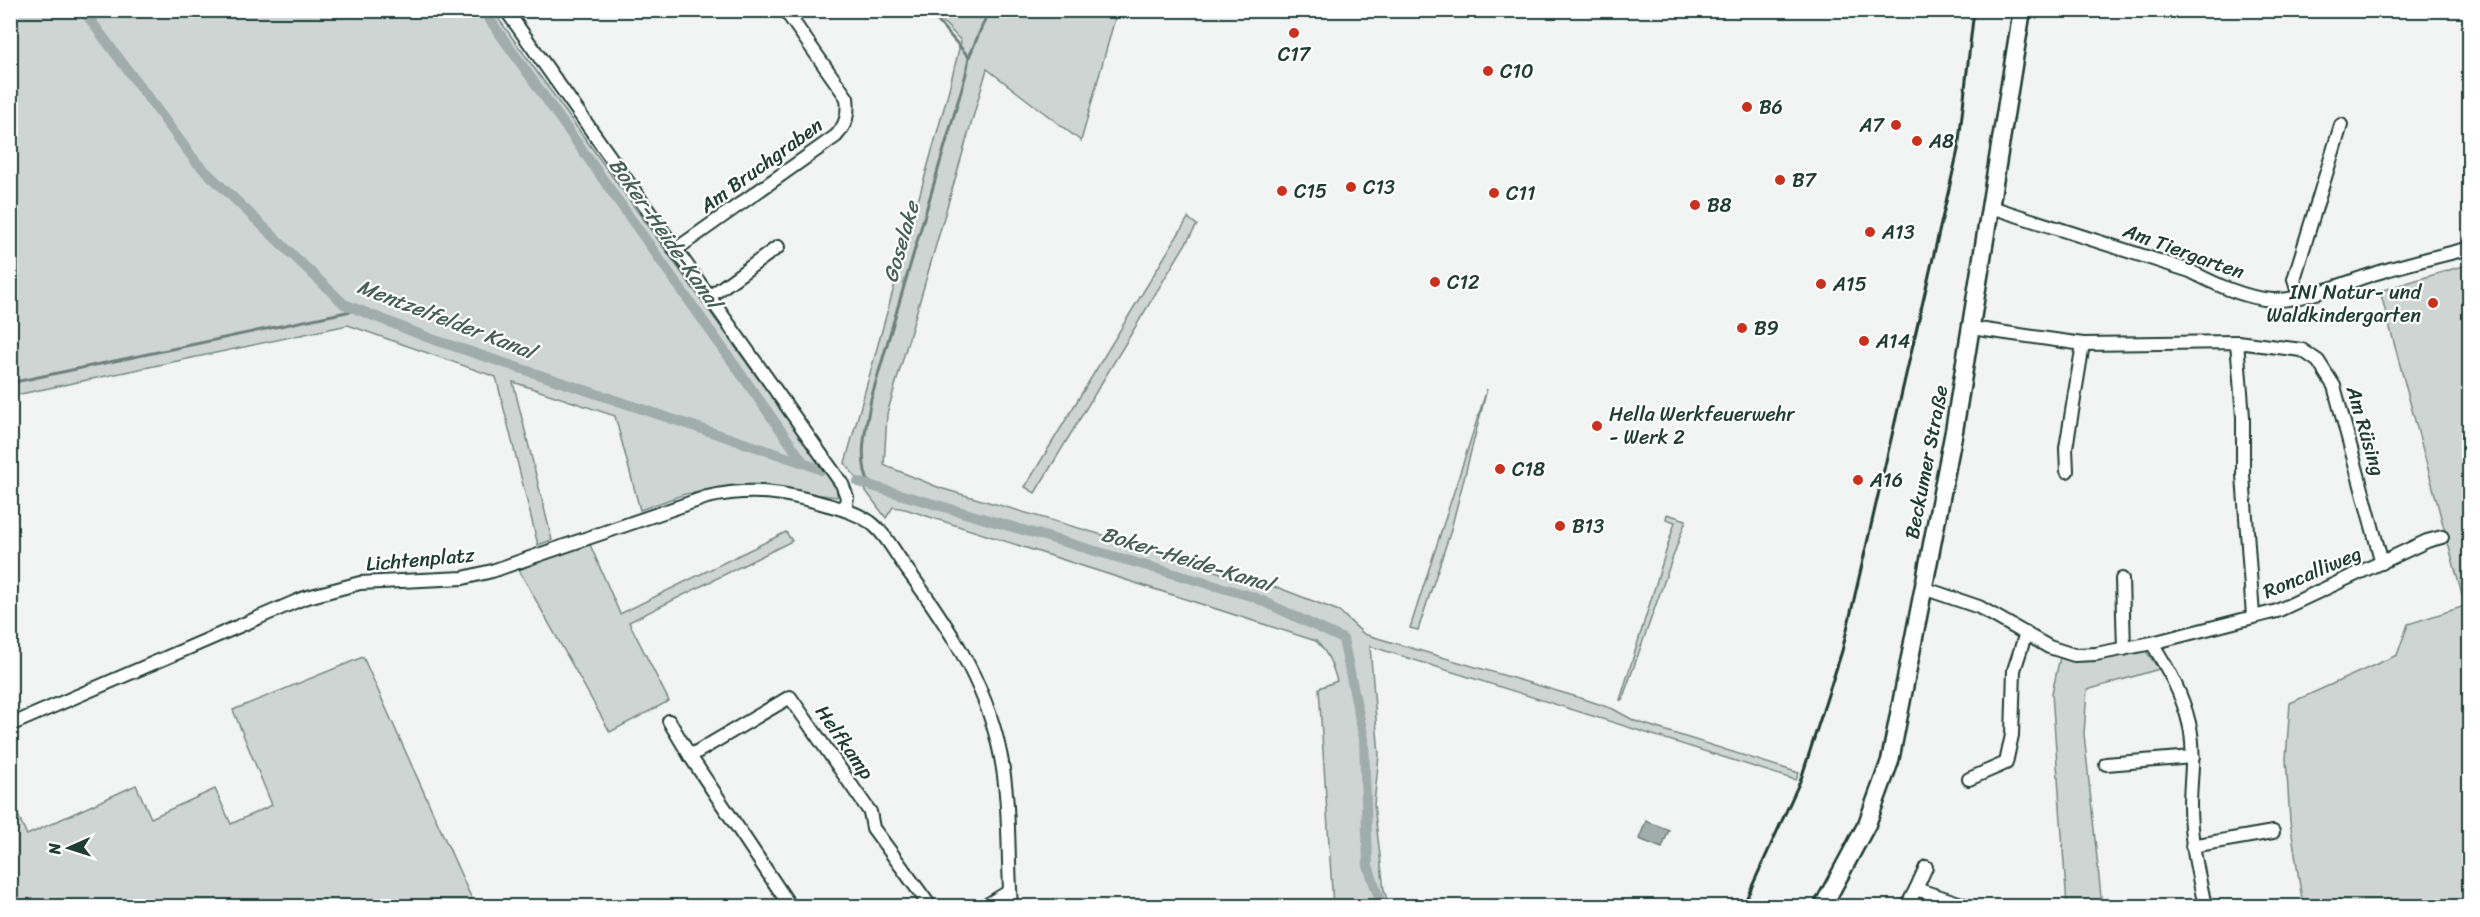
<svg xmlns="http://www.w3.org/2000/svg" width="2480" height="917" font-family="Sriracha,sans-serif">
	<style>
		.green { fill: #ced5d3; stroke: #768984; stroke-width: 1.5 }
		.water { fill: #a1adaa; stroke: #6d807b; stroke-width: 1.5 }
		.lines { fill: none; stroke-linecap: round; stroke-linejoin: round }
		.stream { stroke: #6d807b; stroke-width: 3 }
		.canal { stroke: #a1adaa; stroke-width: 10 }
		.minor-casing { stroke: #1f3d34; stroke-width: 16 }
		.secondary-casing { stroke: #1f3d34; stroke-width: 21 }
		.minor { stroke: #fff; stroke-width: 12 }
		.secondary { stroke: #fff; stroke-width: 16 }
		.rail { stroke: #1f3d34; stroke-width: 3 }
		.poi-dot { fill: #c8321e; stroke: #fff; stroke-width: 2 }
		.labels { text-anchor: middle; stroke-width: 4.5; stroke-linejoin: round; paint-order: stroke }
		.poi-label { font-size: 20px; fill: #1f3d34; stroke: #fff; text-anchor: start }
		.street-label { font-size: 20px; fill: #1f3d34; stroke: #fff }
		.water-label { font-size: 21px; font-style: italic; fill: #465f57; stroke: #fff }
	</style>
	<rect width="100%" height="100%" fill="#f2f3f3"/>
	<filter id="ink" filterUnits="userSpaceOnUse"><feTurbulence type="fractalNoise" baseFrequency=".0167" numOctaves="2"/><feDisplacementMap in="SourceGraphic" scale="12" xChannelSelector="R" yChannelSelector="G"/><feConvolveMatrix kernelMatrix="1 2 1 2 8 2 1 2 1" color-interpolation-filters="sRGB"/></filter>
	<g filter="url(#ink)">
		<g class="green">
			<path d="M10,11H493L837,488V497L748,486L685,494L640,510L615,416L513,382L552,540L538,545L496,377L348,325L11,396Z"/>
			<path d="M933,11H1117L1081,141L987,69L887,414L884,465L940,488L1144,547L1253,584L1279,588L1339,611L1364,634L1584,699L1613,709L1635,721L1799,773L1796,780L1370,646L1379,755L1374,805L1384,890L1389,906H1333L1319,688L1337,681C1332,664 1328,653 1316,641L905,509L893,507L886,518L845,463L947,97L961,41Z"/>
			<path d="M1188,218L1197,225L1035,493L1025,487Z"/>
			<path d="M2469,264V906H2303L2290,821L2286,759L2290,703L2397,655L2408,624L2465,606L2380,291Z"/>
			<path d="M1487,389L1450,533L1418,630L1410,628Z"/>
			<path d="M1667,514L1686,520L1622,700H1620L1675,522L1666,519Z"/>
			<path d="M786,532L792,541L629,622L669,701L610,732L519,570L588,540L620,614Z"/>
			<path d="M2145,650L2159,669L2087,690L2084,734L2102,906H2067L2052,693L2060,657Z"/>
			<path d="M363,657L475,906H11V818L18,815L27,835L136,785L151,818L215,789L231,824L272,805L233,710Z"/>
		</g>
		<path class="water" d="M1646,821L1669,830L1662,848L1639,839Z"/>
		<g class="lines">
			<g class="stream">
				<path d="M928,10L968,56"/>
				<path d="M10,383L361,309"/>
				<path d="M870,486C857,459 866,428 871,399L966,74L969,57L989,10"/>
			</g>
			<g class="canal">
				<path d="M83,10L196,162L344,304L429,338L804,463"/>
				<path d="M483,10L804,463L821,470"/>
				<path d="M858,482L1254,597L1343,639L1364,739L1368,866L1382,906"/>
			</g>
			<defs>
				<g id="minor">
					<path d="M506,10L842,484L847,497L845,510"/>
					<path d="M1991,207L2190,271C2215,284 2244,298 2273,300C2306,301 2348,281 2380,272C2409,263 2440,256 2470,248"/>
					<path d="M675,250L836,136C846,125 849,114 847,98L785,10"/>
					<path d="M709,297L778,247"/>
					<path d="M2299,297L2294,279L2341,125"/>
					<path d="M1971,328L2083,344L2237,342L2243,417V475L2253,616"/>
					<path d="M2237,342L2302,350L2318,361L2334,386L2382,563"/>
					<path d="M2067,471L2066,448L2083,344"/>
					<path d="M2122,579L2124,649"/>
					<path d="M1923,588L1979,607L2049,647L2074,655L2096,654L2152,643L2277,611L2427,541L2442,537"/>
					<path d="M2152,643C2168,669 2182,693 2189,723C2196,750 2190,778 2190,806C2190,840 2198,873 2205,906"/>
					<path d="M669,721L690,756"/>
					<path d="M10,725L304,598L360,583L463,578L492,571L707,497C752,487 784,492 828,505C842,509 857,513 870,522C885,533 895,553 906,568C947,624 984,680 999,748C1011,800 1007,854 1011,906"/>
					<path d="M2106,764L2193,757"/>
					<path d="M1969,779L2006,763L2012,735L2014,670L2026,633"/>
					<path d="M2192,846L2273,832"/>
					<path d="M1916,889L1926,867"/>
					<path d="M790,906L690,756L790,697L870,812L873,828L930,906"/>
					<path d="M985,906L1010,891"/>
					<path d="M1907,906L1916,889L1968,906"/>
				</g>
				<path id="secondary" d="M1823,906L1867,824L1890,761L1954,431L2022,10"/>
			</defs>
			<use href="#minor" class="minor-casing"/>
			<use href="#secondary" class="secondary-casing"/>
			<use href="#minor" class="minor"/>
			<use href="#secondary" class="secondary"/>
			<path class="rail" d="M1743,906L1801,779L1842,651L1958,150L1974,10"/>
		</g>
	</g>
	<g class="poi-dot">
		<circle cx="1294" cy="33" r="6"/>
		<circle cx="1488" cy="71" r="6"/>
		<circle cx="1747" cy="107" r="6"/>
		<circle cx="1896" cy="125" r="6"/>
		<circle cx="1917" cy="141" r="6"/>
		<circle cx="1780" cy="180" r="6"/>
		<circle cx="1351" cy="187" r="6"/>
		<circle cx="1282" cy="191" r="6"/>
		<circle cx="1494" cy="193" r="6"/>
		<circle cx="1695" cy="205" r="6"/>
		<circle cx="1870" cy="232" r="6"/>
		<circle cx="1435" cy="282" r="6"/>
		<circle cx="1821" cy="284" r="6"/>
		<circle cx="2433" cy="303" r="6"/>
		<circle cx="1742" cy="328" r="6"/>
		<circle cx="1864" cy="341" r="6"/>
		<circle cx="1597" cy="426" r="6"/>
		<circle cx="1500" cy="469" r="6"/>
		<circle cx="1858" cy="480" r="6"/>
		<circle cx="1560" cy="526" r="6"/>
	</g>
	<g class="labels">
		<g class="poi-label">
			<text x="1294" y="61" text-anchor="middle">C17</text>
			<text x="1500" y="78">C10</text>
			<text x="1759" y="114">B6</text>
			<text x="1884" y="132" text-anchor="end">A7</text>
			<text x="1929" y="148">A8</text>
			<text x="1792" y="187">B7</text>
			<text x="1363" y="194">C13</text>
			<text x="1294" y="198">C15</text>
			<text x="1506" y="200">C11</text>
			<text x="1707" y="212">B8</text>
			<text x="1882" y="239">A13</text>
			<text x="1447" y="289">C12</text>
			<text x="1833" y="291">A15</text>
			<text x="2421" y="299" text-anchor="end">INI Natur- und<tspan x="2421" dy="23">Waldkindergarten</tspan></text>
			<text x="1754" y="335">B9</text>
			<text x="1876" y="348">A14</text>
			<text x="1609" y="421">Hella Werkfeuerwehr<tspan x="1609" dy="23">- Werk 2</tspan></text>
			<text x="1512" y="476">C18</text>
			<text x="1870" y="487">A16</text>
			<text x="1572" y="533">B13</text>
		</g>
		<g class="street-label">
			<text transform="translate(761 165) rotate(-36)" y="7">Am Bruchgraben</text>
			<text transform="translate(2184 251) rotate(20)" y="7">Am Tiergarten</text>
			<text transform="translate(2366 431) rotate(74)" y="7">Am Rüsing</text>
			<text transform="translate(1926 462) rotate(-79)" y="7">Beckumer Straße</text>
			<text transform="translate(420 559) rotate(-5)" y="7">Lichtenplatz</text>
			<text transform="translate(2312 572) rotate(-23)" y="7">Roncalliweg</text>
			<text transform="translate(845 742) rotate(55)" y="7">Helfkamp</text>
		</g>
		<g class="water-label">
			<text transform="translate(665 233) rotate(55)" y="7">Boker-Heide-Kanal</text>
			<text transform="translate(901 242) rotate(-74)" y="7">Goselake</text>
			<text transform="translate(446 319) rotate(21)" y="7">Mentzelfelder Kanal</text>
			<text transform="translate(1187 559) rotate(17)" y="7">Boker-Heide-Kanal</text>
		</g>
	</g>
	<rect width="2480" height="917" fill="none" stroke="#fff" stroke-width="36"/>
	<rect x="18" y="18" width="2444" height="881" fill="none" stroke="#1f3d34" stroke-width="2" filter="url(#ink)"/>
	<g transform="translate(69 848) rotate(267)" stroke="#ffffff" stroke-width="4.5" paint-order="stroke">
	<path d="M0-4.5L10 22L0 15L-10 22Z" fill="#1f3d34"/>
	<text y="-9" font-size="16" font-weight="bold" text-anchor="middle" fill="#1f3d34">N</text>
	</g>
</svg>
